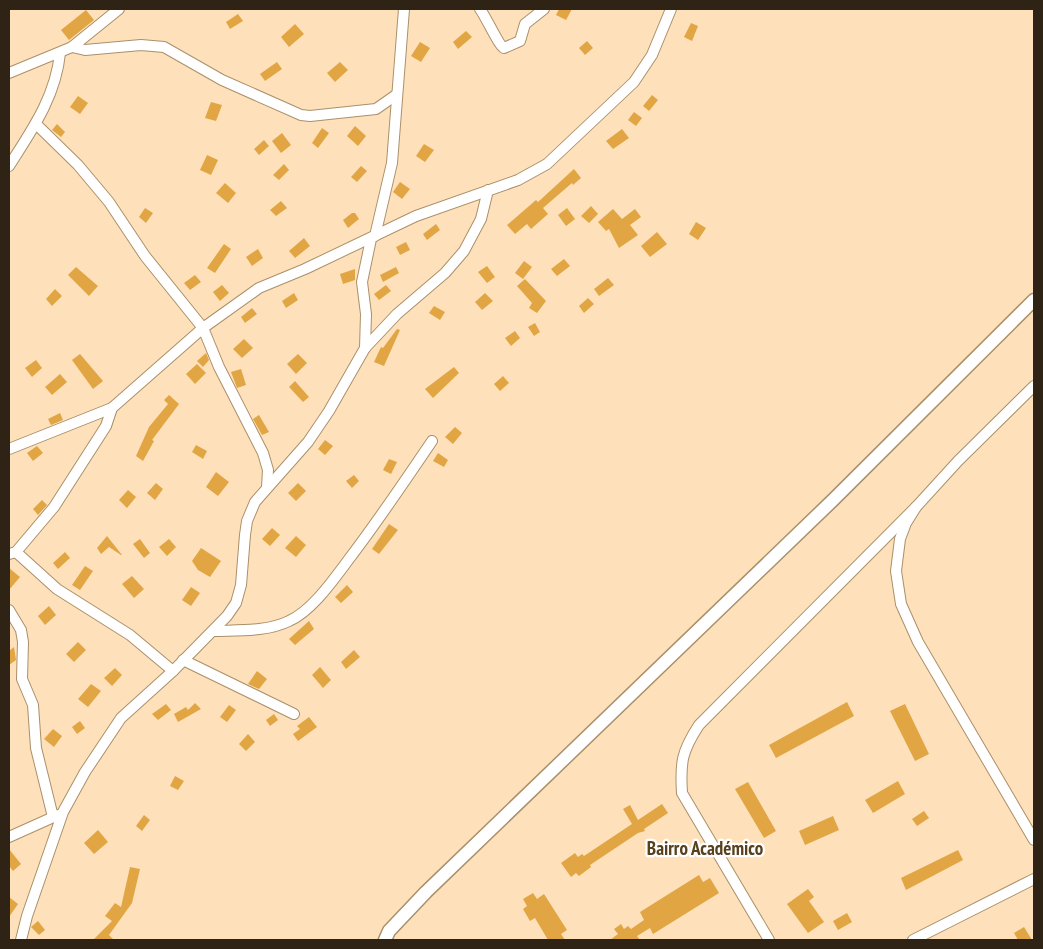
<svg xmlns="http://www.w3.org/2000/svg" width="1043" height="949" font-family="'PT Sans Narrow',sans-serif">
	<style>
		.building { fill: #e2a543 }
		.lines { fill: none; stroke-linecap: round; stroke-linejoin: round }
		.minor-casing { stroke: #aa906a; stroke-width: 12 }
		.tertiary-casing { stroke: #aa906a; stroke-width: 15 }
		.minor { stroke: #fff; stroke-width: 10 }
		.tertiary { stroke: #fff; stroke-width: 12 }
		.labels { text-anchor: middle; stroke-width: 4.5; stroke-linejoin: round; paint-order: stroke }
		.neighbourhood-label { font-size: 19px; font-weight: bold; fill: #57401c; stroke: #fff }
	</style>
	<rect width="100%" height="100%" fill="#fee1ba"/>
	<g class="building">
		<path d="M559,9H572L566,20L556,15Z"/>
		<path d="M86,10L94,20L69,40L61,30Z"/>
		<path d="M238,14L243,21L230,29L226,22Z"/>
		<path d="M691,23L698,26L692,41L684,37Z"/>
		<path d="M295,24L304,34L289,47L281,37Z"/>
		<path d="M466,31L472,37L458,49L453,42Z"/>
		<path d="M587,41L593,48L585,55L579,48Z"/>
		<path d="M420,42L430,48L421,62L411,56Z"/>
		<path d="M277,62L282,69L265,81L260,74Z"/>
		<path d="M340,62L348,70L335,82L327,73Z"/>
		<path d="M652,95L658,100L649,111L643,106Z"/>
		<path d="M78,96L88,103L80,114L70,107Z"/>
		<path d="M211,102L222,105L216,121L205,118Z"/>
		<path d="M634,112L642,118L636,126L628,120Z"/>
		<path d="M57,124L65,132L61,137L52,130Z"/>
		<path d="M355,126L366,136L358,146L347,136Z"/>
		<path d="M322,128L329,133L318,148L312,143Z"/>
		<path d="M622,129L629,138L613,149L606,141Z"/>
		<path d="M282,133L291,145L281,153L272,141Z"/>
		<path d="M264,140L269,146L259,155L254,149Z"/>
		<path d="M424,144L434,150L425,162L416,156Z"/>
		<path d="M207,155L218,160L211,175L200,170Z"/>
		<path d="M284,164L289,170L279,180L273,175Z"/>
		<path d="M361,166L367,171L357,182L351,177Z"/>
		<path d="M574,169L581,178L573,185L572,183L543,208L548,214L531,229L527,224L515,234L507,225L536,200L538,202Z"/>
		<path d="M400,182L410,189L402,199L393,192Z"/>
		<path d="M225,183L236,193L228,203L216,193Z"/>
		<path d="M281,201L287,208L276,216L270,210Z"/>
		<path d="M591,206L598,214L589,223L581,216Z"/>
		<path d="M145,208L153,213L146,223L139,217Z"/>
		<path d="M567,208L575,219L566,226L558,215Z"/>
		<path d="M613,209L622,219L635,209L641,217L630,225L638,235L619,248L609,229L606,231L598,222Z"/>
		<path d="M352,213H355L359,219L348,228L343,220Z"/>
		<path d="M696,222L706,228L698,240L689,234Z"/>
		<path d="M436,224L440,230L427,240L423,234Z"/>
		<path d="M657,232L667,244L650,257L641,246Z"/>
		<path d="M304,238L310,246L295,258L289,251Z"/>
		<path d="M406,242L410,250L400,255L396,247Z"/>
		<path d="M224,244L231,249L215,273L207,268Z"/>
		<path d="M258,249L263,258L252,266L246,257Z"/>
		<path d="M564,259L570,266L557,276L551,269Z"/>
		<path d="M524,261L532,267L523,279L515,273Z"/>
		<path d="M487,266L495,277L487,283L478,272Z"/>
		<path d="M76,267L98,286L89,296L68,275Z"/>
		<path d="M396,267L399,273L383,282L380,275Z"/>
		<path d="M355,269V280L343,284L340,274Z"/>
		<path d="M195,275L201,282L190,290L184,283Z"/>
		<path d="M608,278L614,285L599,296L594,289Z"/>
		<path d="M525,279L546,301L537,313L529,308L532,303L517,286Z"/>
		<path d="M222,285L229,293L220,301L213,292Z"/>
		<path d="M386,285L391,291L379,300L374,294Z"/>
		<path d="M55,289L62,296L52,306L46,299Z"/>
		<path d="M294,293L298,300L286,308L282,301Z"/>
		<path d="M485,293L493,301L482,310L475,302Z"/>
		<path d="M588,298L594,304L584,313L579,306Z"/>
		<path d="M434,306L445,312L440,320L429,313Z"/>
		<path d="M252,308L257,314L245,323L241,317Z"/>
		<path d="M535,323L540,332L534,336L528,327Z"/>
		<path d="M397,329L400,330L384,366L374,362L381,347L383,348Z"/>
		<path d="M515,331L520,338L511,346L505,338Z"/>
		<path d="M244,339L253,348L242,358L233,349Z"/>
		<path d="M206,353L209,360L203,367L197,361Z"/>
		<path d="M80,354L103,381L93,389L72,360Z"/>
		<path d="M298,354L307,363L296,374L287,364Z"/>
		<path d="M36,360L42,368L32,377L25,368Z"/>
		<path d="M197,364L206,373L195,384L186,374Z"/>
		<path d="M454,367L459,373L433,398L425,389Z"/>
		<path d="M241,369L246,385L237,388L231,372Z"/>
		<path d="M60,374L67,382L52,395L45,387Z"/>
		<path d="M503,376L509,383L500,391L494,384Z"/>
		<path d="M295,381L309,397L303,402L289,387Z"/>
		<path d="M169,395L179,404L152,440L154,441L143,461L136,456L149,427L168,404L164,400Z"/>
		<path d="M60,413L63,420L51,425L48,419Z"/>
		<path d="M259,415L269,432L262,435L253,419Z"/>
		<path d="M455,427L462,433L453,444L445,437Z"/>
		<path d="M325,440L333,446L325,455L318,449Z"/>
		<path d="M196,445L207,451L203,459L192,452Z"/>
		<path d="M37,446L43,453L33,461L27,453Z"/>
		<path d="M438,453L448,460L444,467L433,461Z"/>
		<path d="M389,459L397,462L391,474L383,470Z"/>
		<path d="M216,472L229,482L218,496L206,487Z"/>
		<path d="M354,475L359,481L352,488L346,481Z"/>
		<path d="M156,483L163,489L155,500L147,493Z"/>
		<path d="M298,483L306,491L296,501L288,493Z"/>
		<path d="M128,490L136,497L127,508L119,500Z"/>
		<path d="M42,500L47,505L38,515L33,509Z"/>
		<path d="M389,524L398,530L379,554L372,549Z"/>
		<path d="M272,528L280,535L270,546L262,539Z"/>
		<path d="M107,536L122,555H121L109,547L101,554L97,548Z"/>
		<path d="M296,536L306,545L296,557L285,548Z"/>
		<path d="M140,539L150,553L144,558L133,544Z"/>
		<path d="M169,539L176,547L167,556L159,547Z"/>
		<path d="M201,548L221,561L210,577L198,570L192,561Z"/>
		<path d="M65,552L70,558L58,569L53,563Z"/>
		<path d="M85,566L93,571L80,590L72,585Z"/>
		<path d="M9,568L20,577L9,590Z"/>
		<path d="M132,576L144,589L134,598L122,584Z"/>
		<path d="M347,585L353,592L341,603L335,597Z"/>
		<path d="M191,587L200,593L191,606L182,600Z"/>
		<path d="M49,606L56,615L45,625L38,616Z"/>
		<path d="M309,621L314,629L295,645L289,639Z"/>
		<path d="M78,642L86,650L74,662L66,654Z"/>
		<path d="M14,647L16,660L9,665V651Z"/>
		<path d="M354,650L360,657L346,669L341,662Z"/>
		<path d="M320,667L331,680L323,688L312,675Z"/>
		<path d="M115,668L122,675L112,686L104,678Z"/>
		<path d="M257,671L267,679L259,689L248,684Z"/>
		<path d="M91,684L101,691L88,707L78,699Z"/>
		<path d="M847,702L854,716L776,758L769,745Z"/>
		<path d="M195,703L201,709L178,722L174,714L186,707L188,710Z"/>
		<path d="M166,704L171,710L158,720L152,714Z"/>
		<path d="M905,704L929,754L915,761L890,711Z"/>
		<path d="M229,705L236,710L227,722L220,717Z"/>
		<path d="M274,714L278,720L270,726L266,720Z"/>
		<path d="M309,717L317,727L298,741L293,734L300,729L297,726Z"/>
		<path d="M80,721L85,728L77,734L72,727Z"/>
		<path d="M53,729L62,736L54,747L44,739Z"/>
		<path d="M248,734L255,742L246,751L239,744Z"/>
		<path d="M175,776L184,781L178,790L170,786Z"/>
		<path d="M898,781L905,794L873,813L865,800Z"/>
		<path d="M748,782L776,831L764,838L735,789Z"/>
		<path d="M662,804L668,813L644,829L645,831L638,833L590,865L591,867L579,876L576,873L571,877L561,863L575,853L578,857L582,854L584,856L632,824L623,809L630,805L638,820Z"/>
		<path d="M924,811L929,818L917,826L912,819Z"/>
		<path d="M144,815L150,820L142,831L136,826Z"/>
		<path d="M833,816L839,830L805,845L799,831Z"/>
		<path d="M98,830L108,842L94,854L84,843Z"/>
		<path d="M9,849L21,864L13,871L9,866Z"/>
		<path d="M958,850L963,860L906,890L901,878Z"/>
		<path d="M130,867L140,869L132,903L109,935L114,940H93L112,921L105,916L115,903L121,907Z"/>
		<path d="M699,875L703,882L710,878L719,893L653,934L650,928L637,936L640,940H610L618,934L614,929L621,924L624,929L628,926L631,929L644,920L640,912Z"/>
		<path d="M808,889L814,897L809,901L824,922L808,933L787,904Z"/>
		<path d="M533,893L537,899L544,894L567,930L561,934L565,940H548L535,918L530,921L523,909L527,906L523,899Z"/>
		<path d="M9,897L18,904L9,917Z"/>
		<path d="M847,913L852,922L838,930L833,921Z"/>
		<path d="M38,921L45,930L39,935L31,927Z"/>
		<path d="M1024,927L1032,940H1018L1014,933Z"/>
	</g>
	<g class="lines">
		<defs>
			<g id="minor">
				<path d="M480,9C486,17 499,46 504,48L520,41L525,24L544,9"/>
				<path d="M72,47L85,50L141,45L164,47L222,80L301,115L310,116L376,109L396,95"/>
				<path d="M9,73L72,47L119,9"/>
				<path d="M36,124L78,165L109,202L145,256L203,328L219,367L263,453L268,470L267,487"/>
				<path d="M9,166C32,130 56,96 60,53"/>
				<path d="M375,236L392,163L404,9"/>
				<path d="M365,348L366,314L362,282L371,239"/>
				<path d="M1034,386L958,461L916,507L906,523L900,539L896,571L901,604L918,642L1034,840"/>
				<path d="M9,449L112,408"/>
				<path d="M16,552L57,589L130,635L173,671"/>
				<path d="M9,554L16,552L54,507L106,426L112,408L203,328L259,288L305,269L416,216L518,180L547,164L634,82L652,55L671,9"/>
				<path d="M9,610L21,630L23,642L22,679L33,705L36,748L53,817"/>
				<path d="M214,631C237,630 267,632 289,621C312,611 334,579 349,559C378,521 405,481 432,441"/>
				<path d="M183,660L294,714"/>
				<path d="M9,837L58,815"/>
				<path d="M21,940L27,916L63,812L85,772L121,718L173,671L227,616L236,603L241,585L245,535L247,521L255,502L308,442L329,411L365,348L397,314L445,273L464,251L481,219L488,190"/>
				<path d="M769,940L682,793C680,762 682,751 699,725L916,507"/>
				<path d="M913,940L1034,879"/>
			</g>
			<path id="tertiary" d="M385,940L389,931L426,892L833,500L1034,300"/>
		</defs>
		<use href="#minor" class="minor-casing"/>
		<use href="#tertiary" class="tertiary-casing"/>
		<use href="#minor" class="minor"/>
		<use href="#tertiary" class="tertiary"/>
	</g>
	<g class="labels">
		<g class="neighbourhood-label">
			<text x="705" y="855">Bairro Académico</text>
		</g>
	</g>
	<rect width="1043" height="949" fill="none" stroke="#2e2314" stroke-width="20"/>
</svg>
